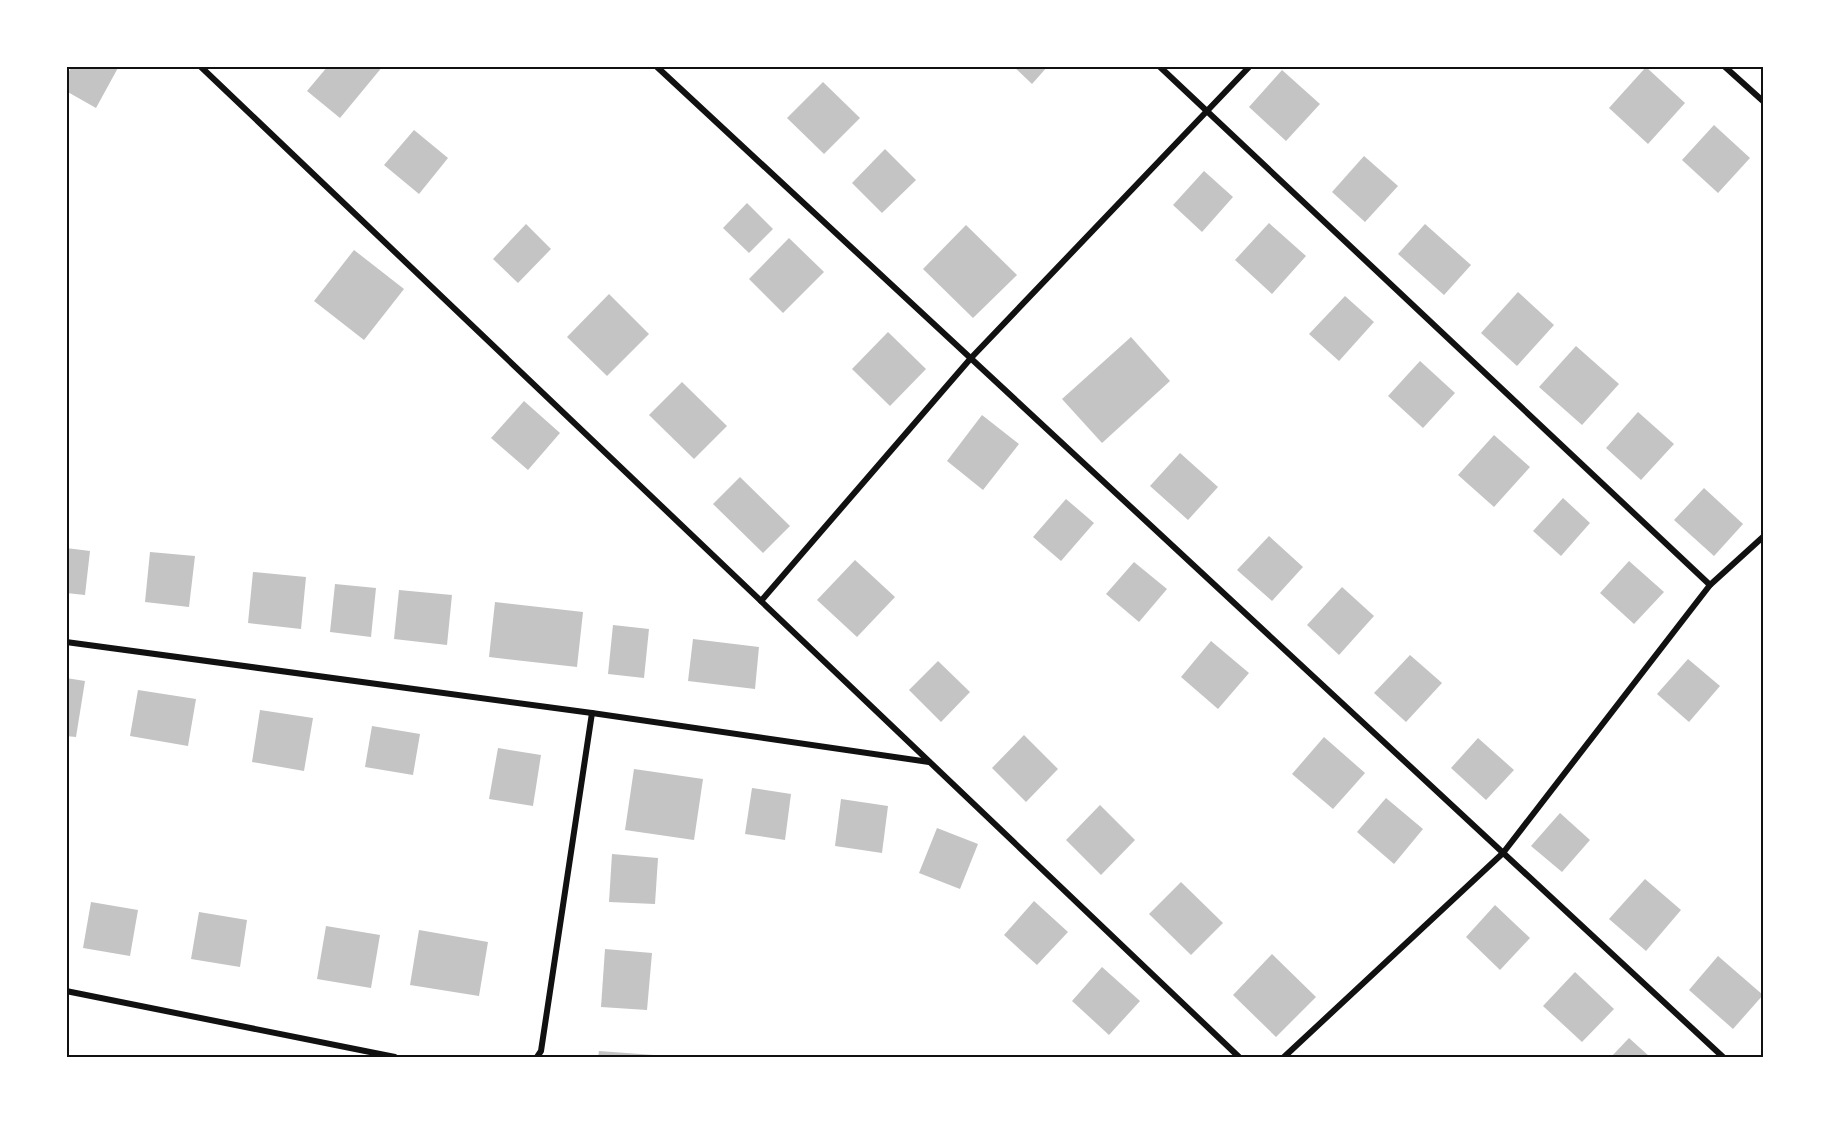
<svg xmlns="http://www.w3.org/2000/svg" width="1830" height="1123" font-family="'Open Sans',sans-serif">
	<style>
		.building { fill: #c4c4c4 }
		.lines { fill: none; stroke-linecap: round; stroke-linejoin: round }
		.minor { stroke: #111; stroke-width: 6 }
		.neatline { fill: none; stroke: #111; stroke-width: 2 }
	</style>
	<rect width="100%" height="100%" fill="#fff"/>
	<g class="building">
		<path d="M72,66H119L96,108L66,91V77Z"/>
		<path d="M328,66H383L340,118L307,91Z"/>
		<path d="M1013,66H1048L1032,84Z"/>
		<path d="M1646,67L1685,103L1648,144L1609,108Z"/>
		<path d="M1282,70L1320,104L1286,141L1249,107Z"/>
		<path d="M823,82L860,118L824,154L787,118Z"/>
		<path d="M1714,125L1750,158L1718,193L1682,160Z"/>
		<path d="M414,130L448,158L419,194L384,165Z"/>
		<path d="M885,149L916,180L882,213L852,183Z"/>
		<path d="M1364,156L1398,186L1365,222L1332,192Z"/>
		<path d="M1204,171L1233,197L1202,232L1173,205Z"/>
		<path d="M747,203L773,229L749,253L723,228Z"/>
		<path d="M1269,223L1306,256L1272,294L1235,260Z"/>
		<path d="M526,224L551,249L518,283L493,259Z"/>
		<path d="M1425,224L1471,265L1444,295L1398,254Z"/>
		<path d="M966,225L1017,275L973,318L923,269Z"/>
		<path d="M789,238L824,272L783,313L749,279Z"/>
		<path d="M354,250L404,289L364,340L314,301Z"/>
		<path d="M1518,292L1554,325L1517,366L1481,333Z"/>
		<path d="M609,294L649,334L607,376L567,337Z"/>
		<path d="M1345,296L1374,322L1339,361L1309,334Z"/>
		<path d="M888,332L926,369L890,406L852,369Z"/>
		<path d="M1131,337L1170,381L1102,443L1062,399Z"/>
		<path d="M1576,346L1619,384L1582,425L1539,387Z"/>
		<path d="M1420,361L1455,393L1423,428L1388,396Z"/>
		<path d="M682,382L727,426L694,459L649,415Z"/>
		<path d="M524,401L560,433L528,470L491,438Z"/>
		<path d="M1638,412L1674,444L1641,480L1606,448Z"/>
		<path d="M982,415L1019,444L983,490L947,461Z"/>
		<path d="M1494,435L1530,467L1494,507L1458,475Z"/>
		<path d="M1180,453L1218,487L1188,520L1150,486Z"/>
		<path d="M740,477L790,526L763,553L713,504Z"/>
		<path d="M1704,488L1743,524L1714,556L1674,520Z"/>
		<path d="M1563,498L1590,523L1561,556L1533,531Z"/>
		<path d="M1066,499L1094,523L1061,561L1033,537Z"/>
		<path d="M1269,536L1303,567L1272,601L1237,570Z"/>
		<path d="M66,548L90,551L85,595L66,593Z"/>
		<path d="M150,552L195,556L189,607L145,602Z"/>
		<path d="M855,560L895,597L857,637L817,600Z"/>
		<path d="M1629,561L1664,592L1634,624L1600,593Z"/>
		<path d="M1134,562L1167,589L1139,622L1106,594Z"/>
		<path d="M253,572L306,577L301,629L248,623Z"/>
		<path d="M335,584L376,588L371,637L330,632Z"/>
		<path d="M1342,587L1374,616L1339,655L1307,625Z"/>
		<path d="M399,590L452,595L447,645L394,639Z"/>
		<path d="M495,602L583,612L577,667L489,657Z"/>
		<path d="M613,625L649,629L644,678L608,674Z"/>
		<path d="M693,639L759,647L755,689L688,681Z"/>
		<path d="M1211,641L1249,673L1218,709L1181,677Z"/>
		<path d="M1410,655L1442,683L1406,722L1374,693Z"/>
		<path d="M1688,659L1720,686L1689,722L1657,694Z"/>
		<path d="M938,661L970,692L941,722L909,690Z"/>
		<path d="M66,678L85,681L76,737L66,736Z"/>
		<path d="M138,690L196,699L188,746L130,736Z"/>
		<path d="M260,710L313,718L304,771L252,762Z"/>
		<path d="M372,726L420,734L413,775L365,767Z"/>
		<path d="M1024,735L1058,769L1026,802L992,768Z"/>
		<path d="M1324,737L1365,773L1333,809L1292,774Z"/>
		<path d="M1478,738L1514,770L1486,800L1451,768Z"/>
		<path d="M498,748L541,755L533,806L489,799Z"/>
		<path d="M634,769L703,779L694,840L625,830Z"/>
		<path d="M752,788L791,794L785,840L745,834Z"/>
		<path d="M1386,798L1423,829L1394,864L1357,832Z"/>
		<path d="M841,799L888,806L882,853L835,846Z"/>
		<path d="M1100,805L1135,840L1101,875L1066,840Z"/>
		<path d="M1560,813L1590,840L1562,872L1531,846Z"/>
		<path d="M937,828L978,844L960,889L919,873Z"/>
		<path d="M612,854L658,858L655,904L609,902Z"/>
		<path d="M1645,879L1681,910L1646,951L1609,919Z"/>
		<path d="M1181,882L1223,923L1191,955L1149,914Z"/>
		<path d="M1034,901L1068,932L1037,965L1004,935Z"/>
		<path d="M91,902L138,910L130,956L83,948Z"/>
		<path d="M1495,905L1530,938L1500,970L1466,937Z"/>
		<path d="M199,912L247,920L240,967L191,959Z"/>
		<path d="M326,926L380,935L371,988L317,979Z"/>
		<path d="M419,930L488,942L479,996L410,985Z"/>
		<path d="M605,949L652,953L647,1010L601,1007Z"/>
		<path d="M1272,954L1316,997L1276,1037L1233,995Z"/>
		<path d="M1718,956L1763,995L1733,1029L1689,990Z"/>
		<path d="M1102,967L1140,1001L1109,1035L1072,1001Z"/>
		<path d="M1575,972L1614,1009L1582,1042L1543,1006Z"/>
		<path d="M1629,1038L1650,1057H1611Z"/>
		<path d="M599,1051L654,1055V1057H598Z"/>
	</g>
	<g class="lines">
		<g class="minor">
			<path d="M200,66L1239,1057"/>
			<path d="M656,66L1723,1057"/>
			<path d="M1159,66L1710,585"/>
			<path d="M1724,66L1764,102"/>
			<path d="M761,601L971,358L1250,66"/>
			<path d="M66,642L592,713L929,762"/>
			<path d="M66,991L395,1057"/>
			<path d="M537,1057L541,1051L592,713"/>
			<path d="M1284,1057L1503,853L1710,585L1764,536"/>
		</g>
	</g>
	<rect width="1830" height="1123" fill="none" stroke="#ffffff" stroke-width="135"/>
	<rect x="68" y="68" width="1694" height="988" class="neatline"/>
</svg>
